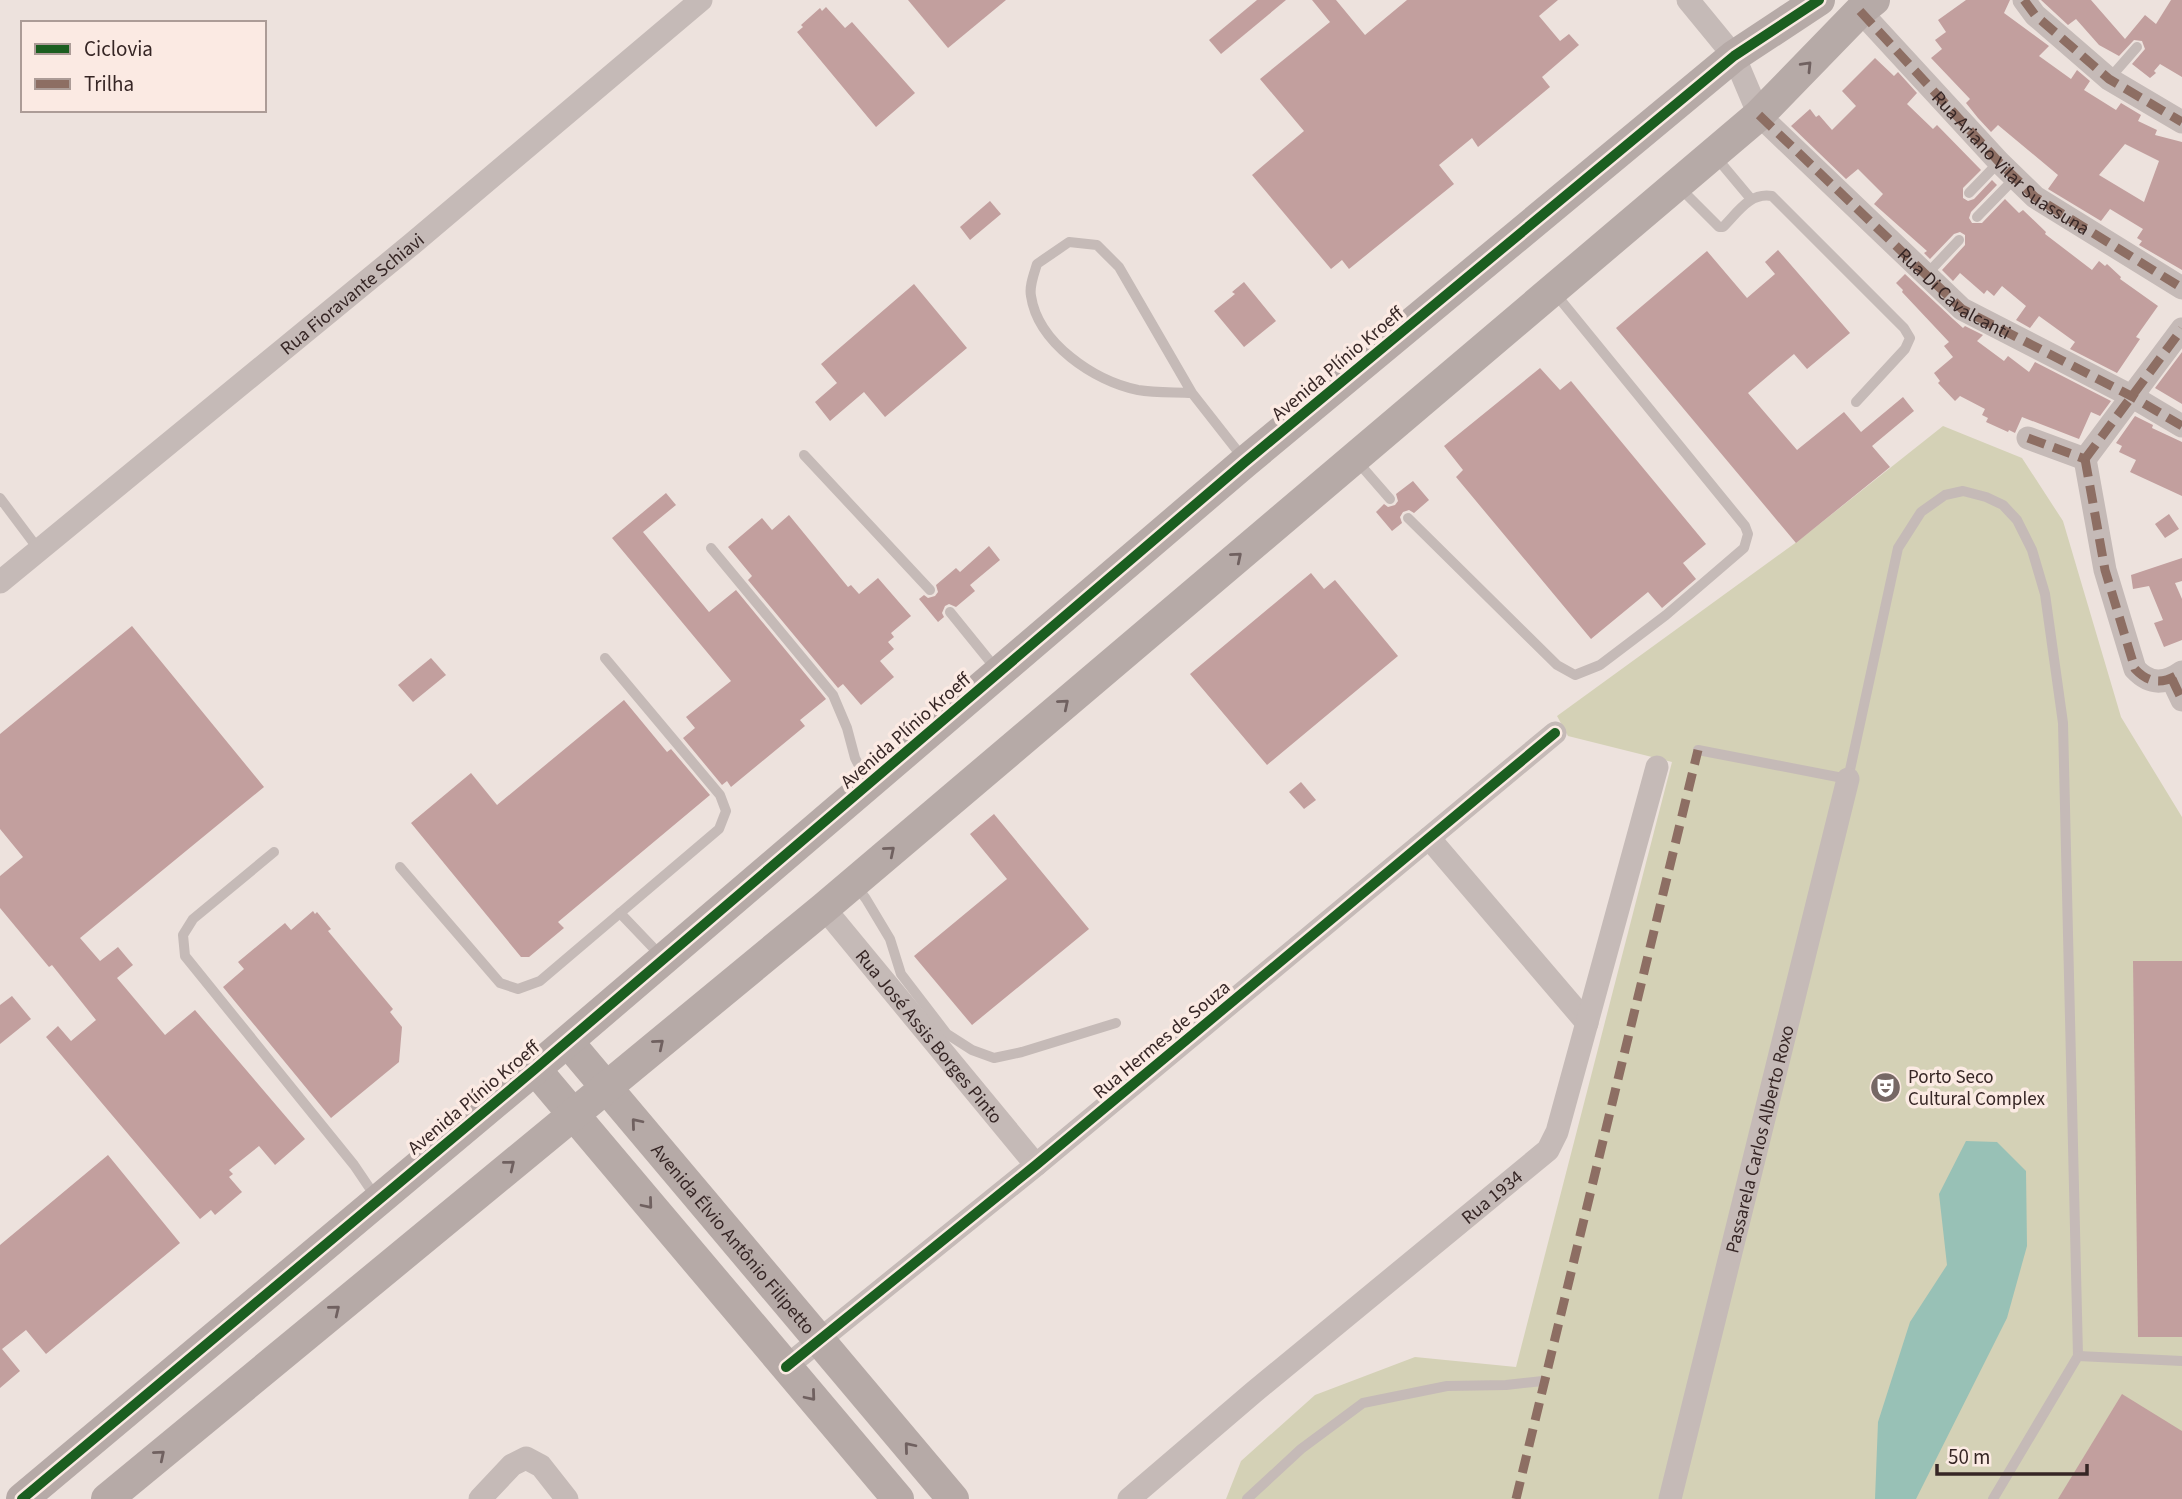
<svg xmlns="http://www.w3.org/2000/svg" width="2182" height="1499" font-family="'Source Sans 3',sans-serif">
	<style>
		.green { fill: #d4d1b6 }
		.water { fill: #98c1b6 }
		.building { fill: #c29f9e; fill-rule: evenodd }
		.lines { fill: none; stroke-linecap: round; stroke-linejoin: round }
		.lane { stroke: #c5bab7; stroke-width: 10 }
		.street { stroke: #c5bab7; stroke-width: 23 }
		.secondary { stroke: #b6aaa7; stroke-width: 32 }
		.quiet { stroke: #8d6e63; stroke-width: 9; stroke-dasharray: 18 9; stroke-linecap: butt }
		.cycleway-casing { stroke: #fbeae3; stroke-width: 15 }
		.cycleway { stroke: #1b5e20; stroke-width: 10 }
		.oneway { stroke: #706160 }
		.labels { text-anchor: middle; stroke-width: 7; stroke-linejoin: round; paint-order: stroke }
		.street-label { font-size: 19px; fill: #362625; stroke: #fbeae3 }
		.poi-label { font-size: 19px; fill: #362625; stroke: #fbeae3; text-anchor: start }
	</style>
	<rect width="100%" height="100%" fill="#ede2dd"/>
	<path class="green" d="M1943,426L2022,458L2063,521L2121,717L2182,817V1499H1226L1241,1461L1315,1395L1415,1357L1516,1367L1672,762L1568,736L1557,716L1798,541Z"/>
	<path class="water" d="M1966,1141L1997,1142L2026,1171L2027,1246L2007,1318L1916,1499H1875L1878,1422L1910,1322L1947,1265L1939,1194Z"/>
	<g class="building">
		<path d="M908,0H1006L948,48Z"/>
		<path d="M1257,0H1286L1221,54L1209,40Z"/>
		<path d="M1312,0H1336L1365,35L1407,0H1558L1539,16L1560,41L1569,34L1579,45L1542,77L1550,87L1478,147L1472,138L1439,165L1454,184L1349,269L1342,260L1331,269L1252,175L1304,131L1260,79L1330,22Z"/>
		<path d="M1966,0H2010L2004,13L2049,46L2039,56L2071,79L2077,70L2090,81L2084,90L2116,110L2121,103L2141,115L2138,121L2157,130L2155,135L2182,142V270L2139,245L2142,241L2137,238L2143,229L2110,209L2101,221L2048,189L2058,175L1998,125L1991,132L1978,118L1966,103L1970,99L1931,58L1942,49L1935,40L1946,32L1938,20ZM2125,144L2159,161L2144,202L2099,175Z"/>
		<path d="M2041,0H2091L2125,39L2145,15L2156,24L2171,0H2182V77L2160,64L2154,71L2156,73L2150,78L2132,64L2145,49L2142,41L2134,40L2119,56L2099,45L2076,19L2068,25Z"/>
		<path d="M826,7L845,28L852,22L915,93L876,127L797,32L803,27L801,25L820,8L822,11Z"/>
		<path d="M1875,58L1894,76L1898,72L1917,93L1907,104L1933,129L1937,125L1981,170L1963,188V198L1968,201L1974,199L1992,180L1997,185L1971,212L1969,218L1972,223H1982L2005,199L2019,213L2023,210L2046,232L2045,234L2092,270L2099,261L2105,266L2107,264L2121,277L2120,279L2158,306L2136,337L2140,339L2117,373L2070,349L2075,342L2039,316L2030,328L2016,320L2026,306L2002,286L1994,296L1987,290L1984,294L1960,273L1953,281L1942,270L1965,245V235L1960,232L1954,234L1930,259L1924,253L1927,251L1874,204L1883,194L1858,169L1846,179L1791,126L1810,109L1816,117L1819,115L1832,130L1856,106L1842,91Z"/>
		<path d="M990,201L1001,214L970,240L960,227Z"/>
		<path d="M1778,250L1850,333L1807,369L1794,354L1748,393L1797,450L1844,412L1861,432L1903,397L1914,411L1872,446L1890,467L1796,543L1616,328L1707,251L1747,298L1775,274L1765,262Z"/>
		<path d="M1905,274L1953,319L1963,328L1965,326L1983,335L1977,341L2004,361L2008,356L2029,372L2035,362L2111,401L2100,416L2091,412L2079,439L2022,417L2015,433L2009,430L2008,432L1986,422L1988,418L1982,415L1985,409L1960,396L1955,401L1938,383L1940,381L1934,373L1953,357L1944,346L1949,342L1902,292L1903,290L1896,283Z"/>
		<path d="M1244,282L1276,321L1244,347L1214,311L1235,294L1232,292Z"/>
		<path d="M914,284L967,348L885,417L864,392L830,421L815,402L837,383L821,364Z"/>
		<path d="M2182,352V404L2155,388Z"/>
		<path d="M1540,368L1560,390L1571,381L1706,544L1683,563L1696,579L1662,608L1648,592L1591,639L1456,477L1463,470L1444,446Z"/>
		<path d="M2135,416L2153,425L2152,428L2182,442V496L2130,472L2136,460L2119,452L2122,446L2116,443Z"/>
		<path d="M1413,481L1429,500L1414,513L1409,510L1403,512L1400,517L1402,523L1392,531L1376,512L1384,504L1388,507L1395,505L1398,501L1396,494Z"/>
		<path d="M666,493L676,505L643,532L709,612L736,590L826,699L800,720L805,726L731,787L727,781L722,785L683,738L695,728L686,717L731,681L612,538Z"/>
		<path d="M2169,514L2179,529L2165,538L2155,524Z"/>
		<path d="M789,515L848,587L851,585L859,594L878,578L911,616L891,633L894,637L888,642L894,649L880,661L894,677L861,705L843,684L838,688L748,580L752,576L728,547L762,518L772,530Z"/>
		<path d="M989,546L1000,560L970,585L975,591L956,607L949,604L945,606L942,613L944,617L938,622L919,599L924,595L928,598L935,596L938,592L936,585L956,568L960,572Z"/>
		<path d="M2182,558V581L2175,583L2182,599V640L2164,647L2154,623L2163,620L2149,586L2133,589L2131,575Z"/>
		<path d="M1311,573L1324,589L1335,580L1398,656L1267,765L1190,674Z"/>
		<path d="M132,626L264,787L80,938L100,961L118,947L133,965L117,978L165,1035L195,1010L305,1139L275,1165L259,1146L229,1170L233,1174L229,1177L242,1192L215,1215L211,1210L200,1219L46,1037L58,1026L71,1041L96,1020L52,965L49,967L0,908V876L23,857L0,829V734Z"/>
		<path d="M431,658L446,675L413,702L398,685Z"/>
		<path d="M624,700L667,752L671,749L710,795L558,922L564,928L529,957H521L411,823L471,773L497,805Z"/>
		<path d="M1301,782L1316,800L1304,809L1289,792Z"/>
		<path d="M994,814L1089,929L972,1025L914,956L1007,879L970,834Z"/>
		<path d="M313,911L315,914L317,912L331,929L328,931L393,1009L390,1012L402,1027L399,1062L331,1118L223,987L244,969L238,962L285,923L291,930Z"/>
		<path d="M2133,961H2182V1337H2138Z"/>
		<path d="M12,996L31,1019L0,1044V1005Z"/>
		<path d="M108,1155L180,1243L46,1354L26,1330L2,1349L20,1371L0,1388V1245Z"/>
		<path d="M2122,1394L2182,1431V1499H2058Z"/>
	</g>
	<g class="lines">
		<g class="lane">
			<path d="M2109,79L2137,47"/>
			<path d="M1715,156L1751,199"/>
			<path d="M1678,186L1719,227H1723C1738,212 1750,192 1772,196L1904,328L1910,338L1905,349L1856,402"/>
			<path d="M1969,193L1999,162"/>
			<path d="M1977,217L2015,178"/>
			<path d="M1926,275L1959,240"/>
			<path d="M1192,393C1175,392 1155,393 1138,390C1094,381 1038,343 1031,296C1029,286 1034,274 1037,264L1069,242L1097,245L1119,267L1192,393L1243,458"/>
			<path d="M804,455L930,590"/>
			<path d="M1356,460L1390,499"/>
			<path d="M0,498L39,550"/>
			<path d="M1408,518L1557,665L1575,675L1600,665L1666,615L1744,548L1748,534L1745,526L1554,292"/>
			<path d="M711,548L833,695L847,728L855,758L867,781"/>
			<path d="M950,612L997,670"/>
			<path d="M1698,750L1848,779L1898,548L1921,512L1945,495L1963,491L1986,497L2003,505L2017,520L2032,550L2045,594L2063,723L2078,1356L1993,1499"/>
			<path d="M274,852L193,919L183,935L185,956L354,1165L377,1199"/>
			<path d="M400,867L500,983L518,989L540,981L719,829L726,811L720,795L605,658"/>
			<path d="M855,884L866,899L890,939L901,974L947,1034L972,1050L994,1058L1022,1052L1116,1023"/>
			<path d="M620,913L662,957"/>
			<path d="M2078,1356L2182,1361"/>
			<path d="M1247,1499L1301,1449L1363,1403L1447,1386L1506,1385L1543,1381"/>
		</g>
		<g class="street">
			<path id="s1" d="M1688,0L1734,56L1759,115L1962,309L2133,397L2182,426"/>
			<path d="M2024,0L2035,15L2109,79L2182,122"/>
			<path id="s2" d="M1860,11L1999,162L2035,197L2182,288"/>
			<path d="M2028,438L2085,459"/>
			<path d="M2085,459L2105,570L2135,669C2150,685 2165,684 2182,672"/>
			<path d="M2085,459L2182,329"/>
			<path id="s3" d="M0,582L412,244L701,0"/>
			<path d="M2172,679L2182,700"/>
			<path d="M1429,838L1587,1023"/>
			<path id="s4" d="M824,908L1036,1165"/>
			<path d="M786,1367L1036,1165L1555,733"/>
			<path d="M480,1499L512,1465L526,1458L541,1466L567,1499"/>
			<path id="s5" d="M1129,1499L1254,1392L1548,1150L1557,1132L1657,767"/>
			<path id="s6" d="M1670,1499L1848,779"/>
		</g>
		<g class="secondary">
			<path id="s7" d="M568,1042L953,1499"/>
			<path d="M535,1069L898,1499"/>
			<path d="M22,1499L535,1069L1245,462L1734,56L1819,0"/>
			<path d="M107,1499L824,908L1759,115L1860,11L1874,0"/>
		</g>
		<g class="quiet">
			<path d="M2024,0L2035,15L2109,79L2182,122"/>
			<path d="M1860,11L1999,162L2035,197L2182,288"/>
			<path d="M1759,115L1962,309L2133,397L2182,426"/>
			<path d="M2028,438L2085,459"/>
			<path d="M2085,459L2105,570L2135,669C2150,685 2165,684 2182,672"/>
			<path d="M2085,459L2182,329"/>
			<path d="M2172,679L2182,700"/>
			<path d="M1516,1499L1698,750"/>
		</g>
		<defs>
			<g id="cycleway">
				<path d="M786,1367L1036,1165L1555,733"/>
				<path d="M22,1499L535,1069L1245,462L1734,56L1819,0"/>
			</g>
		</defs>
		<use href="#cycleway" class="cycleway-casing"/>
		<use href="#cycleway" class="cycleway"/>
	</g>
	<defs><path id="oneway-chevron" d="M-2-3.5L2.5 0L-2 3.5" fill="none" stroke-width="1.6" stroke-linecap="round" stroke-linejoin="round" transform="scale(1.75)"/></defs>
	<g class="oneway">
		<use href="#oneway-chevron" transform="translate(1807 66) rotate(-46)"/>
		<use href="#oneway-chevron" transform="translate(1237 557) rotate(-40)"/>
		<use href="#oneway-chevron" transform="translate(1064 704) rotate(-40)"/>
		<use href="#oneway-chevron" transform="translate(890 851) rotate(-40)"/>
		<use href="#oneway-chevron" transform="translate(659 1044) rotate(-40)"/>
		<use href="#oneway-chevron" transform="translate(636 1123) rotate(-130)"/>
		<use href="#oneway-chevron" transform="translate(510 1165) rotate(-39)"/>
		<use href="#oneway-chevron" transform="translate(648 1204) rotate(50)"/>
		<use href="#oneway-chevron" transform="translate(335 1310) rotate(-39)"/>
		<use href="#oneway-chevron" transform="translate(811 1396) rotate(50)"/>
		<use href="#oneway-chevron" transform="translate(909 1447) rotate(-130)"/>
		<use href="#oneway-chevron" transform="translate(160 1455) rotate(-40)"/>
	</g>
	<defs>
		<symbol id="theatre-disc" viewBox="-11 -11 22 22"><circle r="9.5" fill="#766865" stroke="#fbeae3"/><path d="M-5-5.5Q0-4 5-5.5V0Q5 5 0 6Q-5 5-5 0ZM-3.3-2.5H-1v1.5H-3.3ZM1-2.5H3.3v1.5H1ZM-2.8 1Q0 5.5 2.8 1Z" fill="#fff"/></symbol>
	</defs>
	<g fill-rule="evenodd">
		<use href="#theatre-disc" x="1868" y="1070" width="35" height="35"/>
	</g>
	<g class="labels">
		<g class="street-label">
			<text dy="7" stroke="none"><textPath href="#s2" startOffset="215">Rua Ariano Vilar Suassuna</textPath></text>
			<text dy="7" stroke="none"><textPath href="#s1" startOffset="402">Rua Di Cavalcanti</textPath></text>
			<text dy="7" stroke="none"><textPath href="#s3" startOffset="455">Rua Fioravante Schiavi</textPath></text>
			<text transform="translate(1337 363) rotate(-40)" y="7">Avenida Plínio Kroeff</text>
			<text transform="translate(905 730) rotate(-41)" y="7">Avenida Plínio Kroeff</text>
			<text dy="7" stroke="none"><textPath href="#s4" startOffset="166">Rua José Assis Borges Pinto</textPath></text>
			<text transform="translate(1161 1039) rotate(-40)" y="7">Rua Hermes de Souza</text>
			<text transform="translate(473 1097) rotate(-40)" y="7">Avenida Plínio Kroeff</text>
			<text dy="7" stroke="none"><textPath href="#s6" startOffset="371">Passarela Carlos Alberto Roxo</textPath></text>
			<text dy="7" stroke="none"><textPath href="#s5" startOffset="472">Rua 1934</textPath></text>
			<text dy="7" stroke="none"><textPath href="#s7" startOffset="257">Avenida Élvio Antônio Filipetto</textPath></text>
		</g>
		<g class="poi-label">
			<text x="1908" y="1083">Porto Seco<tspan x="1908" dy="22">Cultural Complex</tspan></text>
		</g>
	</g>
	<rect x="21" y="21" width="245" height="91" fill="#fbeae3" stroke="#ac9c97" stroke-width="2"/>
	<rect x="35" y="44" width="35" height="10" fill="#1b5e20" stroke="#ac9c97" stroke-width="2"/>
	<text x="84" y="56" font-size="21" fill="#362625">Ciclovia</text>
	<rect x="35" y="79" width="35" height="10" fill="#8d6e63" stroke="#ac9c97" stroke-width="2"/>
	<text x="84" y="91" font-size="21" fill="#362625">Trilha</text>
	<path d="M1937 1464v10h150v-10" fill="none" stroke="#362625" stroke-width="3.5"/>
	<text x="1948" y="1464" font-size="21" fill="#362625" stroke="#fbeae3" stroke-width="5" paint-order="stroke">50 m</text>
</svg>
